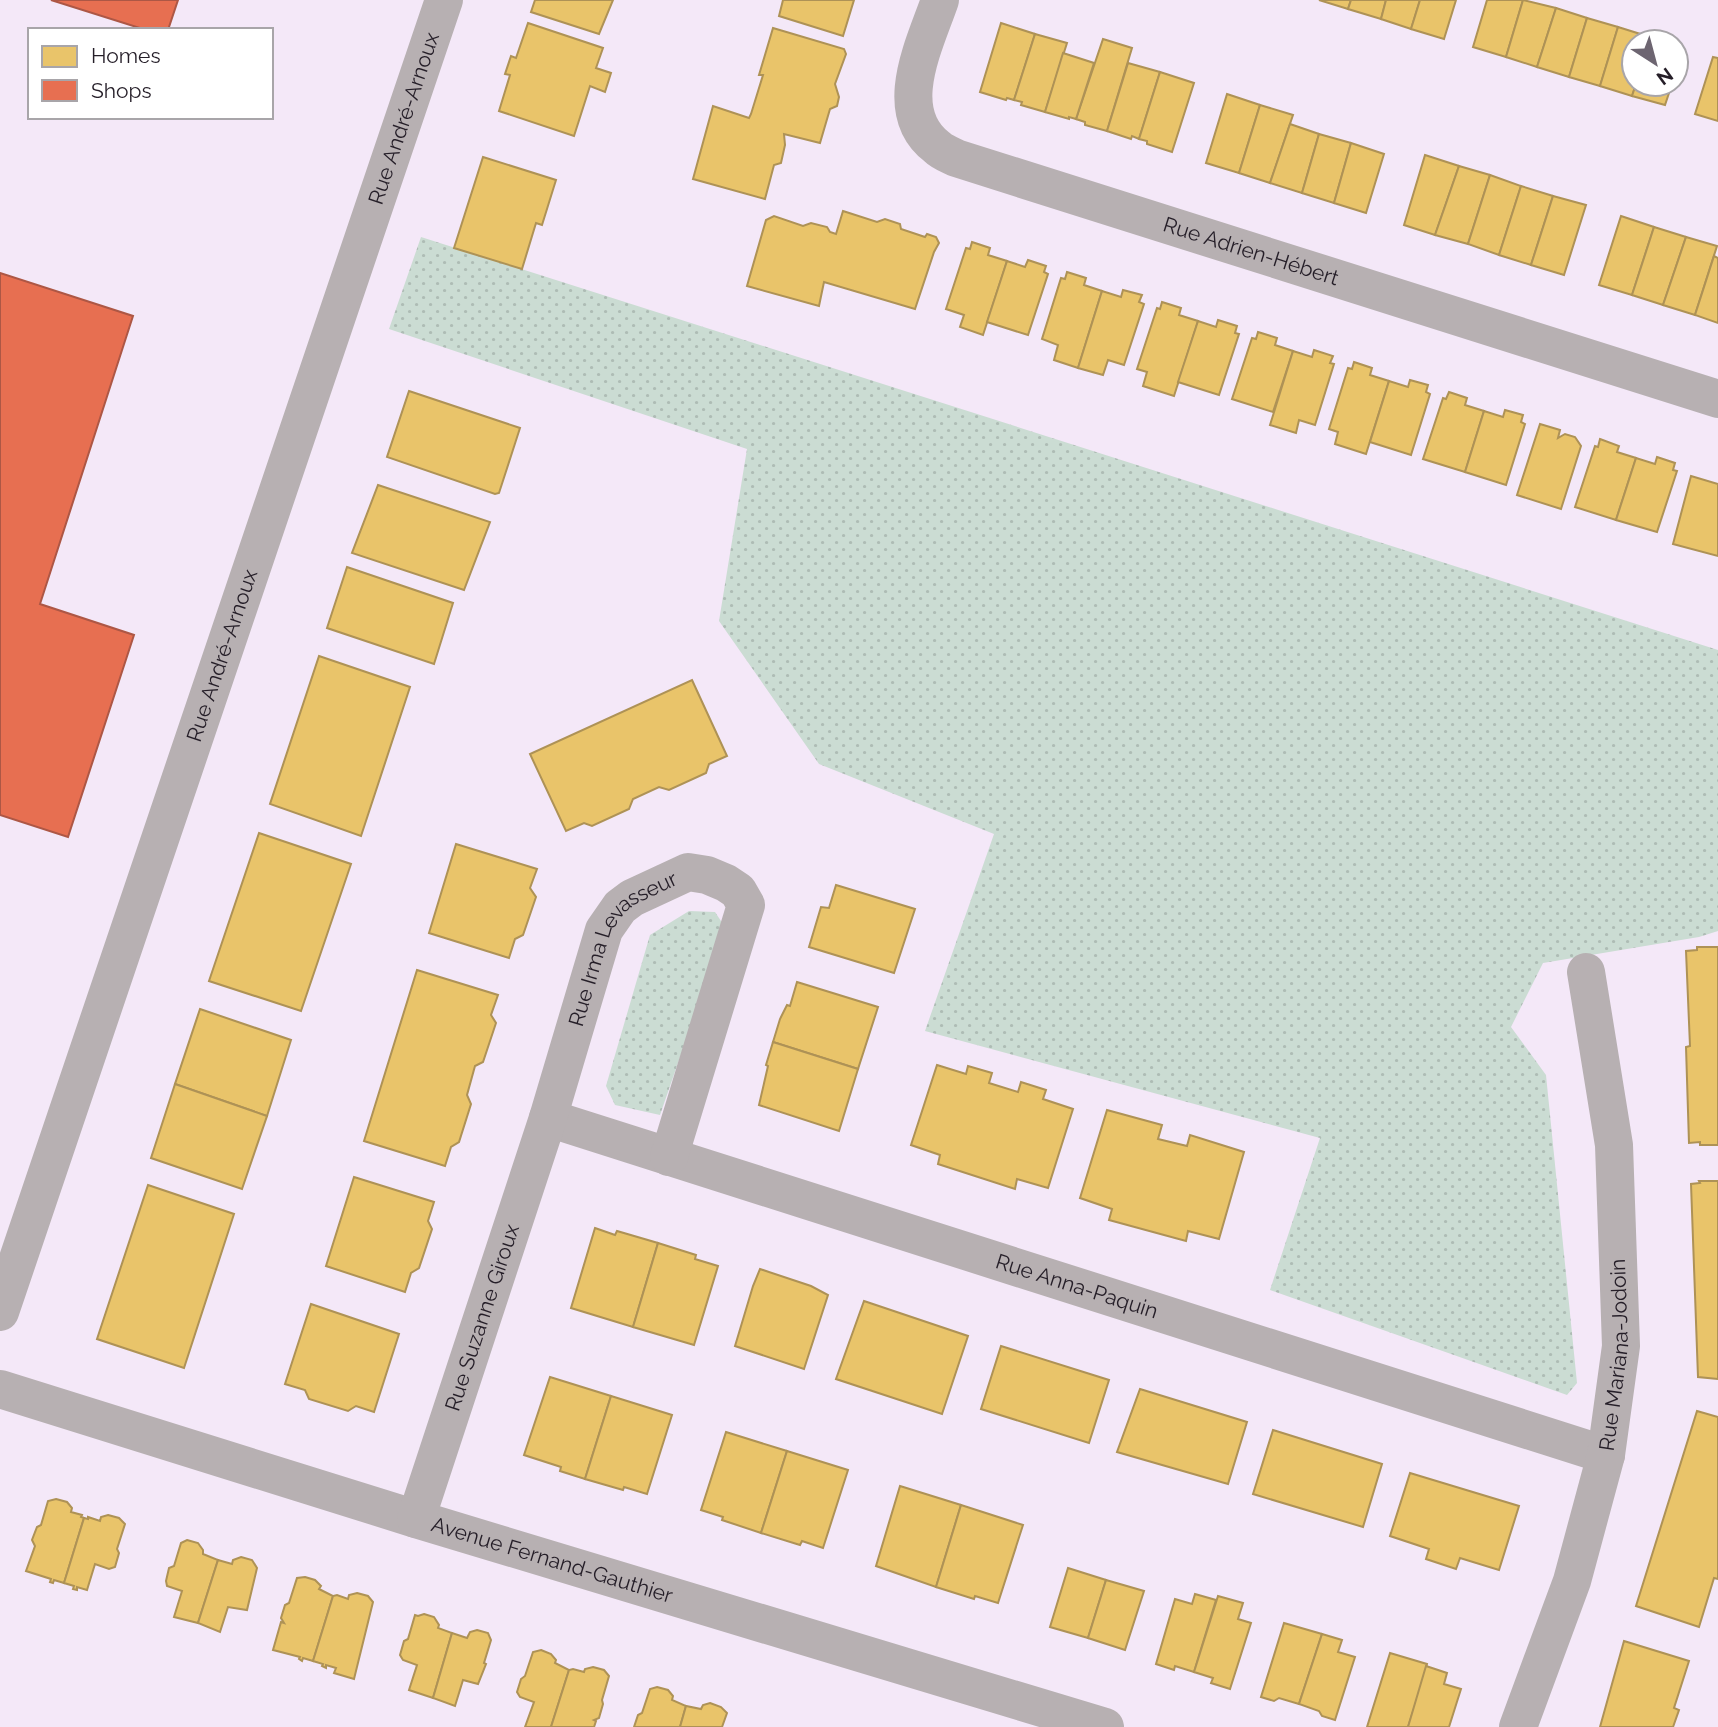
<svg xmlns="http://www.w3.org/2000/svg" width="1718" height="1727" font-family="Raleway,sans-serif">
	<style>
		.grass { fill: url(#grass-dots) }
		.homes { fill: #e9c46a; stroke: #ae9256; stroke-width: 2 }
		.shops { fill: #e76f51; stroke: #ad5745; stroke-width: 2 }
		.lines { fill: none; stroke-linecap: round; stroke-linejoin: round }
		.minor { stroke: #b7b0b2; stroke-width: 38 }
		.labels { text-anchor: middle; stroke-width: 7; stroke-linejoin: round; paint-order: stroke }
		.street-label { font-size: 21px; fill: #251e28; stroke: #fff }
	</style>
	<defs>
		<pattern id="grass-dots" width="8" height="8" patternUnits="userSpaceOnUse" patternTransform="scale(1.75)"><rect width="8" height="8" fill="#cbdcd3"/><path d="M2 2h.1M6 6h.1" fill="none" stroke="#aebcb5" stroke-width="1.8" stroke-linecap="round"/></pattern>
	</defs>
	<rect width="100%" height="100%" fill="#f4e8f8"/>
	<g class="grass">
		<path d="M421,237L1718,650V931L1699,937L1543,963L1511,1027L1546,1075L1577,1383L1567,1395L1270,1290L1320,1138L925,1031L994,834L819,764L719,621L747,449L389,329Z"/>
		<path d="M689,911L715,912L725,927L660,1115L615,1105L606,1086L650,935Z"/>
	</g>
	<g class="homes">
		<path d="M535,0H613L599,34L531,12Z"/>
		<path d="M783,0H854L843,36L779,16Z"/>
		<path d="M1319,0H1351L1348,9Z"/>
		<path d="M1351,0H1386L1381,19L1348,9Z"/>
		<path d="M1386,0H1420L1411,29L1381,19Z"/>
		<path d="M1420,0H1456L1444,39L1411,29Z"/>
		<path d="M1487,0H1523L1506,57L1473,47Z"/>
		<path d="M1523,0L1556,8L1537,67L1506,57Z"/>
		<path d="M1556,8L1587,18L1569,77L1537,67Z"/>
		<path d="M1587,18L1618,27L1600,86L1569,77Z"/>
		<path d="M528,23L603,48L596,68L611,73L605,92L590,86L574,136L499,111L510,75L505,74L511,56L516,58Z"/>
		<path d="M1001,23L1035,34L1014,100L1007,98L1006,100L980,92Z"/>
		<path d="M1618,27L1650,37L1648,42H1634L1636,84L1632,96L1600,86Z"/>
		<path d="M773,28L844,49L846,54L835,84L839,97L837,106L830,109L820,143L784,134L785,145L781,163L774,165L765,199L693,179L713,106L749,118L751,114L763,75H759Z"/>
		<path d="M1035,34L1067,43L1045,112L1021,105L1022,102L1014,100Z"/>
		<path d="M1103,39L1132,48L1107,131L1085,125V122L1076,119Z"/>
		<path d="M1063,53L1094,63L1076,119L1069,117V119L1045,112Z"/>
		<path d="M1713,57L1718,58V121L1695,114Z"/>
		<path d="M1128,63L1160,72L1139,139L1132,136L1131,139L1107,131Z"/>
		<path d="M1160,72L1194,83L1172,152L1147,144V141L1139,139Z"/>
		<path d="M1636,84H1672L1665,105L1632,96Z"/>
		<path d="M1227,94L1260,105L1239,173L1206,163Z"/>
		<path d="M1260,105L1293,115L1270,183L1239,173Z"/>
		<path d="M1290,124L1319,134L1302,193L1270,183Z"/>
		<path d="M1319,134L1351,143L1334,203L1302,193Z"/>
		<path d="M1351,143L1384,154L1366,213L1334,203Z"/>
		<path d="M1425,155L1459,166L1435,235L1404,225Z"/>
		<path d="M483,157L556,180L542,225L536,223L522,269L454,248Z"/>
		<path d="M1459,166L1490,175L1468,244L1435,235Z"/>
		<path d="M1490,175L1521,186L1499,255L1468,244Z"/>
		<path d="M1521,186L1553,196L1531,265L1499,255Z"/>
		<path d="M1553,196L1586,205L1564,275L1531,265Z"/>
		<path d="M843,211L877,222L885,219L900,224L901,229L925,237L927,234L936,237L939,243L934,252L915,309L824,282L819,306L747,286L766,220L774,216L803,226L811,223L827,227L830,232L836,234Z"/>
		<path d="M1621,216L1654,227L1632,295L1599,285Z"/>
		<path d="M1654,227L1686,237L1663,305L1632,295Z"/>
		<path d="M1686,237L1717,246L1695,315L1663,305Z"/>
		<path d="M972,242L990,248L988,255L1007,261L983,335L960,327L964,315L946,309L966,248L970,249Z"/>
		<path d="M1714,256L1718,258V323L1695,315Z"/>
		<path d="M1028,260L1046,266L1044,272L1048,274L1028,335L987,322L1007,261L1025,267Z"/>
		<path d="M1067,272L1086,278L1084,285L1102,291L1078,368L1054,360L1058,345L1042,339L1061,278L1065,279Z"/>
		<path d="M1123,290L1142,295L1139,302L1144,304L1124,365L1108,360L1103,375L1078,368L1102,291L1121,297Z"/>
		<path d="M1162,302L1181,308L1179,315L1198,321L1174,396L1143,386L1147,372L1137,369L1157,308L1160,309Z"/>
		<path d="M1218,320L1237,326L1235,333L1239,334L1219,395L1178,382L1198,321L1216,327Z"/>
		<path d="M1258,332L1277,338L1275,345L1293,351L1273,412L1232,399L1252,338L1256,339Z"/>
		<path d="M1314,350L1333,356L1330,363L1334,364L1315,425L1299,420L1296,433L1270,425L1293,351L1312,357Z"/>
		<path d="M1354,362L1372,368L1370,375L1389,381L1366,454L1335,444L1338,432L1329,429L1348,368L1352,369Z"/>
		<path d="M1410,380L1428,385L1426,392L1430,394L1411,455L1370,442L1389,381L1408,387Z"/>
		<path d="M409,391L520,428L499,493L495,494L387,457Z"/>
		<path d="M1449,392L1467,398L1465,405L1484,411L1465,472L1423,459L1443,398L1446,399Z"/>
		<path d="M1505,410L1523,415L1521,422L1525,424L1506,485L1465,472L1484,411L1503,417Z"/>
		<path d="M1540,424L1560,430L1558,438L1565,434L1575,437L1581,446L1561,509L1517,495Z"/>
		<path d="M1600,439L1619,446L1617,452L1636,458L1616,520L1575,507L1595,446L1598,447Z"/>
		<path d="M1657,457L1675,463L1673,470L1677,471L1657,532L1616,520L1636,458L1655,464Z"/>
		<path d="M1691,476L1718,484V556L1673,544Z"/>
		<path d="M378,485L490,522L464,590L352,553Z"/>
		<path d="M347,567L453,603L434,664L327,628Z"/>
		<path d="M319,656L410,687L361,836L270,804Z"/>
		<path d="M692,680L727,756L709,764L706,773L669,790L659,787L633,799L629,809L592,826L584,823L566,831L530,754Z"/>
		<path d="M259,833L351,864L301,1011L209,981Z"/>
		<path d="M456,844L537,869L530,888L536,897L523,935L515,939L509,958L429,933Z"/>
		<path d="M836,885L915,909L894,973L809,947L821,907L829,908Z"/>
		<path d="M1697,947H1718V1145H1700V1142L1689,1143L1686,1047L1690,1046L1686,951L1697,950Z"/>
		<path d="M417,970L498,995L491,1015L496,1023L483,1062L475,1066L467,1095L471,1104L459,1142L451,1147L445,1166L364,1141Z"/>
		<path d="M797,982L878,1007L858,1069L773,1042L780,1019L787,1005L790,1006Z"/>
		<path d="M200,1009L291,1040L267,1116L175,1084Z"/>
		<path d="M773,1042L858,1069L839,1131L759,1105L768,1066L766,1065Z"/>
		<path d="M937,1065L966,1074L968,1066L992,1073L989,1083L1018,1092L1021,1082L1046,1090L1043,1099L1073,1109L1048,1188L1017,1179L1015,1189L938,1164L940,1155L911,1145Z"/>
		<path d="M175,1084L267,1116L242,1189L151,1158Z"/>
		<path d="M1107,1110L1162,1125L1158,1139L1187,1146L1190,1135L1244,1152L1219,1239L1188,1231L1186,1241L1109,1220L1112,1209L1080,1198Z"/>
		<path d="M354,1177L434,1202L428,1221L432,1229L419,1268L411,1273L405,1292L326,1266Z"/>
		<path d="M1699,1181H1718V1379L1698,1377L1691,1184L1700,1183Z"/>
		<path d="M148,1185L234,1214L184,1368L97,1339Z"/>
		<path d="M595,1228L615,1235L617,1231L658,1243L633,1327L571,1308Z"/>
		<path d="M658,1243L696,1255L695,1259L718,1266L694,1345L633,1327Z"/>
		<path d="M760,1269L811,1286L828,1295L804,1369L735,1346L753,1286Z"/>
		<path d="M864,1301L968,1336L942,1414L836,1379Z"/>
		<path d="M311,1304L399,1334L374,1412L356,1406L348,1411L309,1399L305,1390L285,1384Z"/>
		<path d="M1001,1346L1109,1380L1089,1443L981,1409Z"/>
		<path d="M550,1377L611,1396L585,1479L560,1471L561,1467L524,1455Z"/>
		<path d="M1140,1389L1247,1422L1228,1484L1117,1452Z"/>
		<path d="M611,1396L672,1415L647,1494L624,1487L623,1490L585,1479Z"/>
		<path d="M1697,1411L1718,1417V1579L1714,1578L1699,1627L1636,1606Z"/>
		<path d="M1273,1430L1382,1464L1363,1527L1253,1494Z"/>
		<path d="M726,1432L787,1451L761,1533L722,1520L723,1517L701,1510Z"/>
		<path d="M787,1451L848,1470L823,1548L802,1541L800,1545L761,1533Z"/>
		<path d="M1410,1473L1519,1506L1499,1570L1460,1558L1456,1569L1426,1559L1429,1549L1390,1536Z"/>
		<path d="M900,1486L961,1505L936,1587L876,1566Z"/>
		<path d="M56,1499L67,1502L72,1508L71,1512L82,1515L81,1517L84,1518L64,1583L54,1580L53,1583L50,1582L51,1579L26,1571L35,1546L32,1540L37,1527L41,1525L48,1501Z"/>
		<path d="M961,1505L1023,1525L998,1603L975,1596L974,1599L936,1587Z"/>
		<path d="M108,1515L119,1518L125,1524L117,1549L119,1553L115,1567L109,1569L95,1564L87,1590L77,1587V1590L73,1589L74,1586L64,1583L84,1518L88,1519V1517L100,1521L101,1517Z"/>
		<path d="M187,1540L198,1543L203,1550V1554L218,1560L198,1623L174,1617L182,1591L167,1586L166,1581L169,1568L174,1566L181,1543Z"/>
		<path d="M241,1557L252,1560L257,1568L247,1610L228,1607L220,1632L198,1623L218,1560L232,1564L233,1560Z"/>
		<path d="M1068,1568L1106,1580L1088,1638L1050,1627Z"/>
		<path d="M305,1577L315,1580L321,1586L319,1589L333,1596L313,1661L303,1658L302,1661L299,1659L300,1657L273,1650L281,1622L284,1623L281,1618L285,1605L289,1603L297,1578Z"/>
		<path d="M1106,1580L1144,1591L1125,1650L1088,1638Z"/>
		<path d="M357,1593L368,1596L373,1602L354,1679L334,1673L336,1668L326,1665V1668L322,1666L323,1664L313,1661L333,1596L337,1595L348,1599L349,1595Z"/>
		<path d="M1195,1594L1216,1600L1194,1672L1175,1666L1174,1670L1156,1664L1175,1599L1192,1604Z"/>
		<path d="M1218,1596L1243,1603L1238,1619L1251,1623L1230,1689L1211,1683L1213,1678L1194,1672Z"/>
		<path d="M424,1614L434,1617L439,1625L438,1628L452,1633L433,1698L409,1690L417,1665L403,1660L400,1655L404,1641L408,1639L415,1615L418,1616Z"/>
		<path d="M1284,1623L1322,1634L1299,1704L1279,1698L1274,1701L1261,1697Z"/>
		<path d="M477,1630L488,1633L491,1640L484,1663L486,1664L478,1684L463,1680L455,1706L433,1698L452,1633L467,1638L470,1632Z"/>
		<path d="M1322,1634L1342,1640L1338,1652L1355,1657L1335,1720L1322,1716L1319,1711L1299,1704Z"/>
		<path d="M1624,1641L1689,1661L1674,1708L1679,1710L1673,1727H1600Z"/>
		<path d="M541,1650L551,1654L556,1660L555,1663L569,1670L551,1727H525L534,1702L520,1697L517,1692L521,1679L525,1676L533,1652Z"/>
		<path d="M1390,1653L1427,1664L1424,1677L1408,1727H1367Z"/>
		<path d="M1426,1666L1447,1673L1444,1684L1461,1689L1449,1727H1408Z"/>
		<path d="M593,1667L604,1670L609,1676L602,1700L603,1704L599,1718L594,1720L596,1721L594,1727H551L569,1670L573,1669L584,1672L585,1669Z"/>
		<path d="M657,1687L668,1690L673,1696L672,1700L686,1706L680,1727H634L638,1715L642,1713L650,1689Z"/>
		<path d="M710,1703L721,1707L727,1713L722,1727H680L686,1706L701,1709L703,1705Z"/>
	</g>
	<g class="shops">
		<path d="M51,0H178L168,30H146Z"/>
		<path d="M0,273L133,316L40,604L134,635L68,837L0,815Z"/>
	</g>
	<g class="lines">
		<g class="minor">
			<path id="s1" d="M940,0C925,44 890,111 937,147C942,152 950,155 956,158L1718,399"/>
			<path id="s2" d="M548,1118L1606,1455"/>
			<path id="s3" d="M0,1312L444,0"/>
			<path id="s4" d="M0,1389L416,1519L1105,1727"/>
			<path id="s5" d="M416,1519L548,1118L604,930L620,907L632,898L688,872L707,875L726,883L738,891L746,905L669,1157"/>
			<path id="s6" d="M1518,1727L1572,1581L1606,1455L1621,1346L1614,1145L1586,972"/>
		</g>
	</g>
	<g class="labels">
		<g class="street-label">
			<text dy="7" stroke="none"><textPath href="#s3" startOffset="1260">Rue André-Arnoux</textPath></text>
			<text dy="7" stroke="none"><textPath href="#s1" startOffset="490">Rue Adrien-Hébert</textPath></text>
			<text dy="7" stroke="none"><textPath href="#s3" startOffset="693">Rue André-Arnoux</textPath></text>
			<text dy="7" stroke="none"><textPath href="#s5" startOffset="614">Rue Irma Levasseur</textPath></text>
			<text dy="7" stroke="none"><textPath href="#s2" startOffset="555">Rue Anna-Paquin</textPath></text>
			<text dy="7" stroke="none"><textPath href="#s5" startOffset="212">Rue Suzanne Giroux</textPath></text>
			<text dy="7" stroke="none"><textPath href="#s6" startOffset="387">Rue Mariana-Jodoin</textPath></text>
			<text dy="7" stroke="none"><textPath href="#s4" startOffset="578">Avenue Fernand-Gauthier</textPath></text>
		</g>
	</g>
	<rect x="28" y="28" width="245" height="91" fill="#ffffff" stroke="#a8a5a9" stroke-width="2"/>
	<rect x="42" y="46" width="35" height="21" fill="#e9c46a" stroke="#a8a5a9" stroke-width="2"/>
	<text x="91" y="63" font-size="21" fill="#251e28">Homes</text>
	<rect x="42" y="80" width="35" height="21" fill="#e76f51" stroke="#a8a5a9" stroke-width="2"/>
	<text x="91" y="98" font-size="21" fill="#251e28">Shops</text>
	<g transform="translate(1655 63) rotate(144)"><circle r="33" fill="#ffffff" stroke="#a8a5a9" stroke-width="2"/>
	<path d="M0-5L12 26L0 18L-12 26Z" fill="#6d6571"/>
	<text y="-10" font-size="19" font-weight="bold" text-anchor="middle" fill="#251e28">N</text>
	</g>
</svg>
